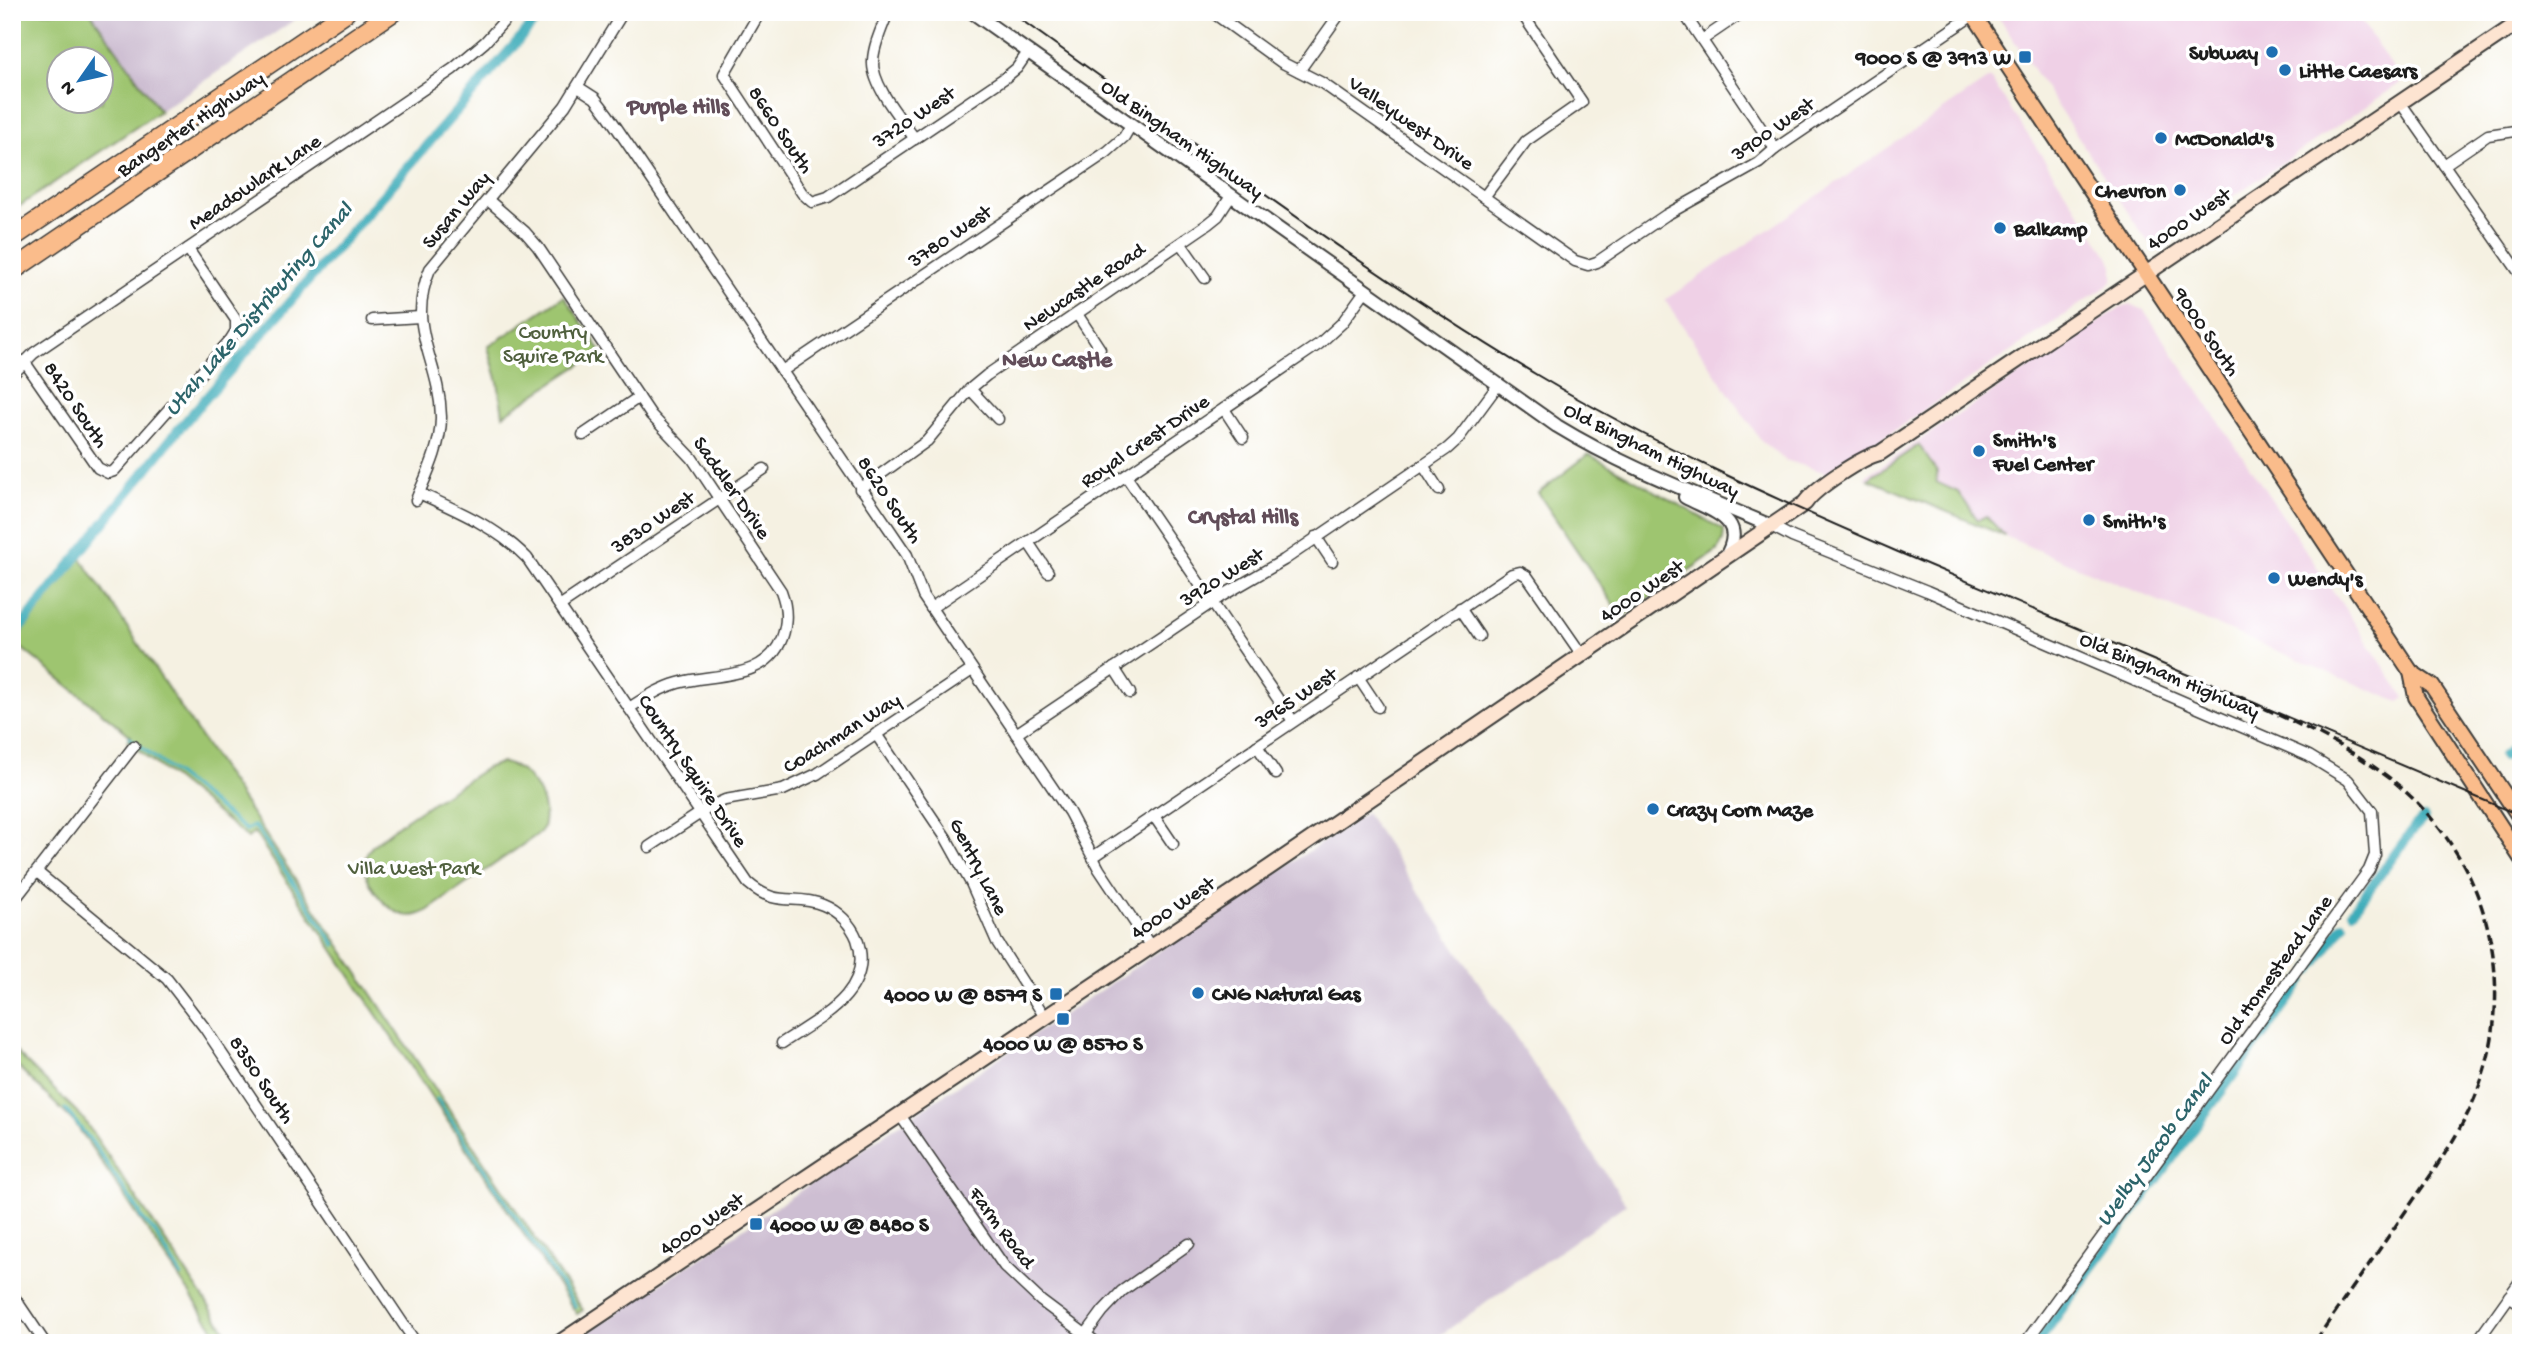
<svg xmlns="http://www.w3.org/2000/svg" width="2533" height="1355" font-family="'Gochi Hand',sans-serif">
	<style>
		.built { fill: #efd0e6 }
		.industrial { fill: #cdbed2 }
		.green { fill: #9ec570; stroke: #5d7046; stroke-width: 2; fill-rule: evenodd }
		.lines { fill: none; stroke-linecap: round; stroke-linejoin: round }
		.stream { stroke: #3cacb9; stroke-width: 3.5 }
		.canal { stroke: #3cacb9; stroke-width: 10 }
		.minor-casing { stroke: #3d3c3a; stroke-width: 13 }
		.tertiary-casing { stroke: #3d3c3a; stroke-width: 16 }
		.secondary-casing { stroke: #3d3c3a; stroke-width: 18 }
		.primary-casing { stroke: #3d3c3a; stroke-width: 18 }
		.motorway-casing { stroke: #3d3c3a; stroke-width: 21 }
		.minor { stroke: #fff; stroke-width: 10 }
		.tertiary { stroke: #fff; stroke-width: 12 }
		.secondary { stroke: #fde4d1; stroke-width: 14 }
		.primary { stroke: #fabc8b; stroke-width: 14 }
		.motorway { stroke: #fabc8b; stroke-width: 18 }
		.tram { stroke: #1c1c1c; stroke-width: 2 }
		.rail { stroke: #1c1c1c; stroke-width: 3.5; stroke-dasharray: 10 5; stroke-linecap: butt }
		.poi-dot { fill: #1f6fb2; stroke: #fff; stroke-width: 2.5 }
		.labels { text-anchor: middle; stroke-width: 7; stroke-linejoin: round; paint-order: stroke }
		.poi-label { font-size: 21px; font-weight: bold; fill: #1c1c1c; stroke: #fff; text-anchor: start }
		.street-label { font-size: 21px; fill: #1c1c1c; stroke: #fff }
		.park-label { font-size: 21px; fill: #50603e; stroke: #fff }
		.neighbourhood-label { font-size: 23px; font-weight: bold; fill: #614d59; stroke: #fff }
		.water-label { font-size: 23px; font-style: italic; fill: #2c646a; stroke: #fff }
	</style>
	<rect width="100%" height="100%" fill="#fff"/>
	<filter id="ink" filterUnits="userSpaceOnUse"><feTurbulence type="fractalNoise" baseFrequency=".0143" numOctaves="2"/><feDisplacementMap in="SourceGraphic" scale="14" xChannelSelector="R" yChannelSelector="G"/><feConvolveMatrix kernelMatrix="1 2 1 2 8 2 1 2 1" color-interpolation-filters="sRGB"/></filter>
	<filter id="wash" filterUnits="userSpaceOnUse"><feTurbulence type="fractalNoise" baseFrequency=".00686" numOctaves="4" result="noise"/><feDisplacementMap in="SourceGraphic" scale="28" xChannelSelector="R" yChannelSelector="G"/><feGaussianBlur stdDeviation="1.57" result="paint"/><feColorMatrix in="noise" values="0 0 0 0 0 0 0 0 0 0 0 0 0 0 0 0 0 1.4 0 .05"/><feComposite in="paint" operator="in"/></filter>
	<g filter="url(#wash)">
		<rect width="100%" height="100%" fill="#f5f1e2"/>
		<g class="built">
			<path d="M1995,12H2355L2402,82L2167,241L2156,244L2149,242L2143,235Z"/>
			<path d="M1990,78L2109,257L2113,266V279L2107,286L1830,474L1785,460L1762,442L1665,300Z"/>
			<path d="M2130,304L2144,310L2405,698L2399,702L1864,477L2121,307Z"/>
		</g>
		<g class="industrial">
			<path d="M90,12H306L160,111Z"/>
			<path d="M1366,813L1626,1204L1429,1343H572Z"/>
		</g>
		<g class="green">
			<path d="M12,12H90L160,111L12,211ZM60,60H102V102H60Z"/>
			<path d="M564,296L601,351L503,415L498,382L488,347Z"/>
			<path d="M1919,445L1937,472L1936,482L1958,492L1978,520L1986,516L2005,536L1868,479Z"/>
			<path d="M1589,454L1724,530L1723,540L1718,550L1622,617L1538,493Z"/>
			<path d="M81,558L583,1310L577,1314L254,832L248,838L127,741L131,736L14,642Z"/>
			<path d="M500,763C529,764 554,806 541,832L427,911C412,919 401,917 388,906C375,895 359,872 367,853C376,835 464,783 486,768Z"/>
			<path d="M12,1048L82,1117L234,1343H223L75,1123L12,1061Z"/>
		</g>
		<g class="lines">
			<g class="stream">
				<path d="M129,737L246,830L254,826L257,829L335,945"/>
				<path d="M437,1099L576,1307"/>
				<path d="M65,1109L92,1142L140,1213L141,1218L154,1231L181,1276"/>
			</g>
			<g class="canal">
				<path d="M12,638L178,430L543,12"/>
				<path d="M2503,756L2521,742"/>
				<path d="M2353,911L2415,827L2424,818"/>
				<path d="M2310,971L2343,925"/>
				<path d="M2037,1343L2303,980"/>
			</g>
		</g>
	</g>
	<g filter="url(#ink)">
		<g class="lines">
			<defs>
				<g id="minor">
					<path d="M760,12L724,74L802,193L812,202L828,197L1006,77L1017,68L1028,52"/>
					<path d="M888,12C882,28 874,44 873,60C871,85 901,119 915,139"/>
					<path d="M1212,12L1281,62L1322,83L1575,261L1588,265L1597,262L1666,215L1759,163L1775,149L1973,15"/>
					<path d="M1683,12L1775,149"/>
					<path d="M1702,40L1743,12"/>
					<path d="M1299,71L1341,12"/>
					<path d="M578,87L595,98L608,115L907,555L923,596L1069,812L1099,869L1151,947"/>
					<path d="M2400,102L2521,275"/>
					<path d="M2444,165L2488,135L2515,131"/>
					<path d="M1484,197L1526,141L1582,102L1521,12"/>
					<path d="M488,200L525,232L538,247L651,415L692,458L781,591C787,607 788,621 782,638C766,681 714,673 678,683C660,688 645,698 629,708"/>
					<path d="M1181,244L1205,278"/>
					<path d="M1077,314L1100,349"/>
					<path d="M372,320L420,317"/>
					<path d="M24,361L98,468L108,473L114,471L231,339L236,331V320L188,249"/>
					<path d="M782,371L1107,152L1124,137L1131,125"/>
					<path d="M12,375L34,353L453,69L485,42L512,12"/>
					<path d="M970,389L998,419"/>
					<path d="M1224,409L1243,438"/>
					<path d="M583,435L639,397"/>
					<path d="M1423,465L1439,490"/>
					<path d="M1126,476L1293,721"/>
					<path d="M860,489L927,441L970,389L987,375L1208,224L1218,216L1231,196"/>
					<path d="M419,493C458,511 497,527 527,558L748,883C778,909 794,893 823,905C838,911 851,924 857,939C876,992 818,1019 782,1043"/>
					<path d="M416,500C427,474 441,446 441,417C440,359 405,329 430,269L565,106L623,12"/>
					<path d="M1771,526L1792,537L1927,591L2309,756L2348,780L2372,811L2375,855L2369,870L2025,1343"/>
					<path d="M1316,537L1332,561"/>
					<path d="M1028,542L1048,572"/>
					<path d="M561,605L764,469"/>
					<path d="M931,608L1319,344L1342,323L1365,291"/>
					<path d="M1460,608L1479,636"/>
					<path d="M1114,668L1130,693"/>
					<path d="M1358,677L1378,707"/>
					<path d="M876,734L946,838L971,883L997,942L1045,1017"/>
					<path d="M1016,734L1220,597L1284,560L1447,449L1458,439L1498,385"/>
					<path d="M1257,746L1276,774"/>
					<path d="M1154,816L1173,844"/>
					<path d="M649,847L711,806L725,800L783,790L817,774L972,670"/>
					<path d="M1093,857L1512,574L1520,572L1527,576L1582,655"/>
					<path d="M37,872L167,979L204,1027L416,1343"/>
					<path d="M12,903L134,746"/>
					<path d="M900,1115L1004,1266L1041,1301L1097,1343"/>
					<path d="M12,1294L45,1343"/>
					<path d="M2509,1296L2521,1304"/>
					<path d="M1086,1334L1103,1311L1122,1291L1189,1244"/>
					<path d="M2476,1343L2521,1280"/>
				</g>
				<g id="tertiary">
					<path d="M972,12L1557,426C1624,467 1699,495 1771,526"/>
					<path d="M1685,497C1713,512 1749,519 1725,558"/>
				</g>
				<path id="secondary" d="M559,1343L1270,867L1805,503C1815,488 1862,457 1880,453L2521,21"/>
				<g id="primary">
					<path d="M1972,12L2411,672L2432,686L2521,819"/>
					<path d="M2411,672L2416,697L2521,858"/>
				</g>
				<g id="motorway">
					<path d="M12,238L346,12"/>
					<path d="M12,271L393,12"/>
				</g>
			</defs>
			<use href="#minor" class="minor-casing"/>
			<use href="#tertiary" class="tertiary-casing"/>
			<use href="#secondary" class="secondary-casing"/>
			<use href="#primary" class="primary-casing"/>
			<use href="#motorway" class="motorway-casing"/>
			<use href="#minor" class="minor"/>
			<use href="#tertiary" class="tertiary"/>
			<use href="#secondary" class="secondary"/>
			<use href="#primary" class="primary"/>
			<use href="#motorway" class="motorway"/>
			<path class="tram" d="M1010,12C1184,135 1354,265 1537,375C1653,444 1775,499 1898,552L2521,816"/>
			<path class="rail" d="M2210,683C2270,712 2338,738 2392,780C2433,813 2466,858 2482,908C2506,981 2498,1061 2460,1128C2442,1161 2420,1190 2399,1221C2371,1262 2342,1302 2314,1343"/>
		</g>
	</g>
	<g class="poi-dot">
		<circle cx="2272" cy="52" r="7"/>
		<rect x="2018" y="50" width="14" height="14" rx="3.5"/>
		<circle cx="2285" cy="70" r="7"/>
		<circle cx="2161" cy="138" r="7"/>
		<circle cx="2180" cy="190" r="7"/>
		<circle cx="2000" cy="228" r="7"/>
		<circle cx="1979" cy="451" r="7"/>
		<circle cx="2089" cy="520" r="7"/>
		<circle cx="2274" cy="578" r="7"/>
		<circle cx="1653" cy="809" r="7"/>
		<circle cx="1198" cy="993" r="7"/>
		<rect x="1049" y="987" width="14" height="14" rx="3.5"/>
		<rect x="1056" y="1012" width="14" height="14" rx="3.5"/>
		<rect x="749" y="1217" width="14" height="14" rx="3.5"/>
	</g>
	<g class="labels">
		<g class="poi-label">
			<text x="2258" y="59" text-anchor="end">Subway</text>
			<text x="2011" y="64" text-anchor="end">9000 S @ 3913 W</text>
			<text x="2299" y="77">Little Caesars</text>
			<text x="2175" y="145">McDonald's</text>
			<text x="2166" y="197" text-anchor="end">Chevron</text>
			<text x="2014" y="235">Balkamp</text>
			<text x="1993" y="446">Smith's<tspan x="1993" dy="24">Fuel Center</tspan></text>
			<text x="2103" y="527">Smith's</text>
			<text x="2288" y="585">Wendy's</text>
			<text x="1667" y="816">Crazy Corn Maze</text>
			<text x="1212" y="1000">CNG Natural Gas</text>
			<text x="1042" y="1001" text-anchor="end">4000 W @ 8579 S</text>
			<text x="1063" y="1050" text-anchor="middle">4000 W @ 8570 S</text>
			<text x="770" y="1231">4000 W @ 8480 S</text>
		</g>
		<g class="street-label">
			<text transform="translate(913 116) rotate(-34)" y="7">3720 West</text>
			<text transform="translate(1412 122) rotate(35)" y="7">Valleywest Drive</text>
			<text transform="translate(190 123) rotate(-34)" y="7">Bangerter Highway</text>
			<text transform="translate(1772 128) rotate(-35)" y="7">3900 West</text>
			<text transform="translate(782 129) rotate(56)" y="7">8660 South</text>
			<text transform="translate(1183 138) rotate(35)" y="7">Old Bingham Highway</text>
			<text transform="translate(254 181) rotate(-34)" y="7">Meadowlark Lane</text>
			<text transform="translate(455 209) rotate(-50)" y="7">Susan Way</text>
			<text transform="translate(2188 218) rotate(-34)" y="7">4000 West</text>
			<text transform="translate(949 235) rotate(-34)" y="7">3780 West</text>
			<text transform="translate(1083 286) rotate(-34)" y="7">Newcastle Road</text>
			<text transform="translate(2208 331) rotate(56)" y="7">9000 South</text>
			<text transform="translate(77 404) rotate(56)" y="7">8420 South</text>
			<text transform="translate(1144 440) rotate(-34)" y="7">Royal Crest Drive</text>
			<text transform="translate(1652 449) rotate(26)" y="7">Old Bingham Highway</text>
			<text transform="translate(733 487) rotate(55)" y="7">Saddler Drive</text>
			<text transform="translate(891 499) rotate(56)" y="7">8620 South</text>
			<text transform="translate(652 521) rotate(-34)" y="7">3830 West</text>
			<text transform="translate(1221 576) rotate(-32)" y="7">3920 West</text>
			<text transform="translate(1641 590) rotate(-34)" y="7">4000 West</text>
			<text transform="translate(2170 674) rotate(23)" y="7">Old Bingham Highway</text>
			<text transform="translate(1295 697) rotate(-34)" y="7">3965 West</text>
			<text transform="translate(841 732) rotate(-32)" y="7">Coachman Way</text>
			<text transform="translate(694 770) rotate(56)" y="7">Country Squire Drive</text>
			<text transform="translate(980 866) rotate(63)" y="7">Gentry Lane</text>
			<text transform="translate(1172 907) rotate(-34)" y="7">4000 West</text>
			<text transform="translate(2274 969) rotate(-54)" y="7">Old Homestead Lane</text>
			<text transform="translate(263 1079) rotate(56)" y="7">8350 South</text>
			<text transform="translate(701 1223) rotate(-34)" y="7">4000 West</text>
			<text transform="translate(1003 1227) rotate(53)" y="7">Farm Road</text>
		</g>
		<g class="park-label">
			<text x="553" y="338">Country<tspan x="553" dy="24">Squire Park</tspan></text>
			<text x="414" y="874">Villa West Park</text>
		</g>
		<g class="neighbourhood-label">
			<text x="678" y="113">Purple Hills</text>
			<text x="1057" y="366">New Castle</text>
			<text x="1243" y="523">Crystal Hills</text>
		</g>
		<g class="water-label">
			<text transform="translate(257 308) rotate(-49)" y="8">Utah Lake Distributing Canal</text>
			<text transform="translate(2153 1149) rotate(-54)" y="8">Welby Jacob Canal</text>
		</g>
	</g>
	<rect width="2533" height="1355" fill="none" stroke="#fff" stroke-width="42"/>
	<g transform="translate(80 80) rotate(236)"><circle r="33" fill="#ffffff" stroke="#a4a4a4" stroke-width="2"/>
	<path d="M0-5L12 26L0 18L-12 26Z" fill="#1f6fb2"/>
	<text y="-10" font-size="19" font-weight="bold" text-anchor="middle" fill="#1c1c1c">N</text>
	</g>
</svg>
